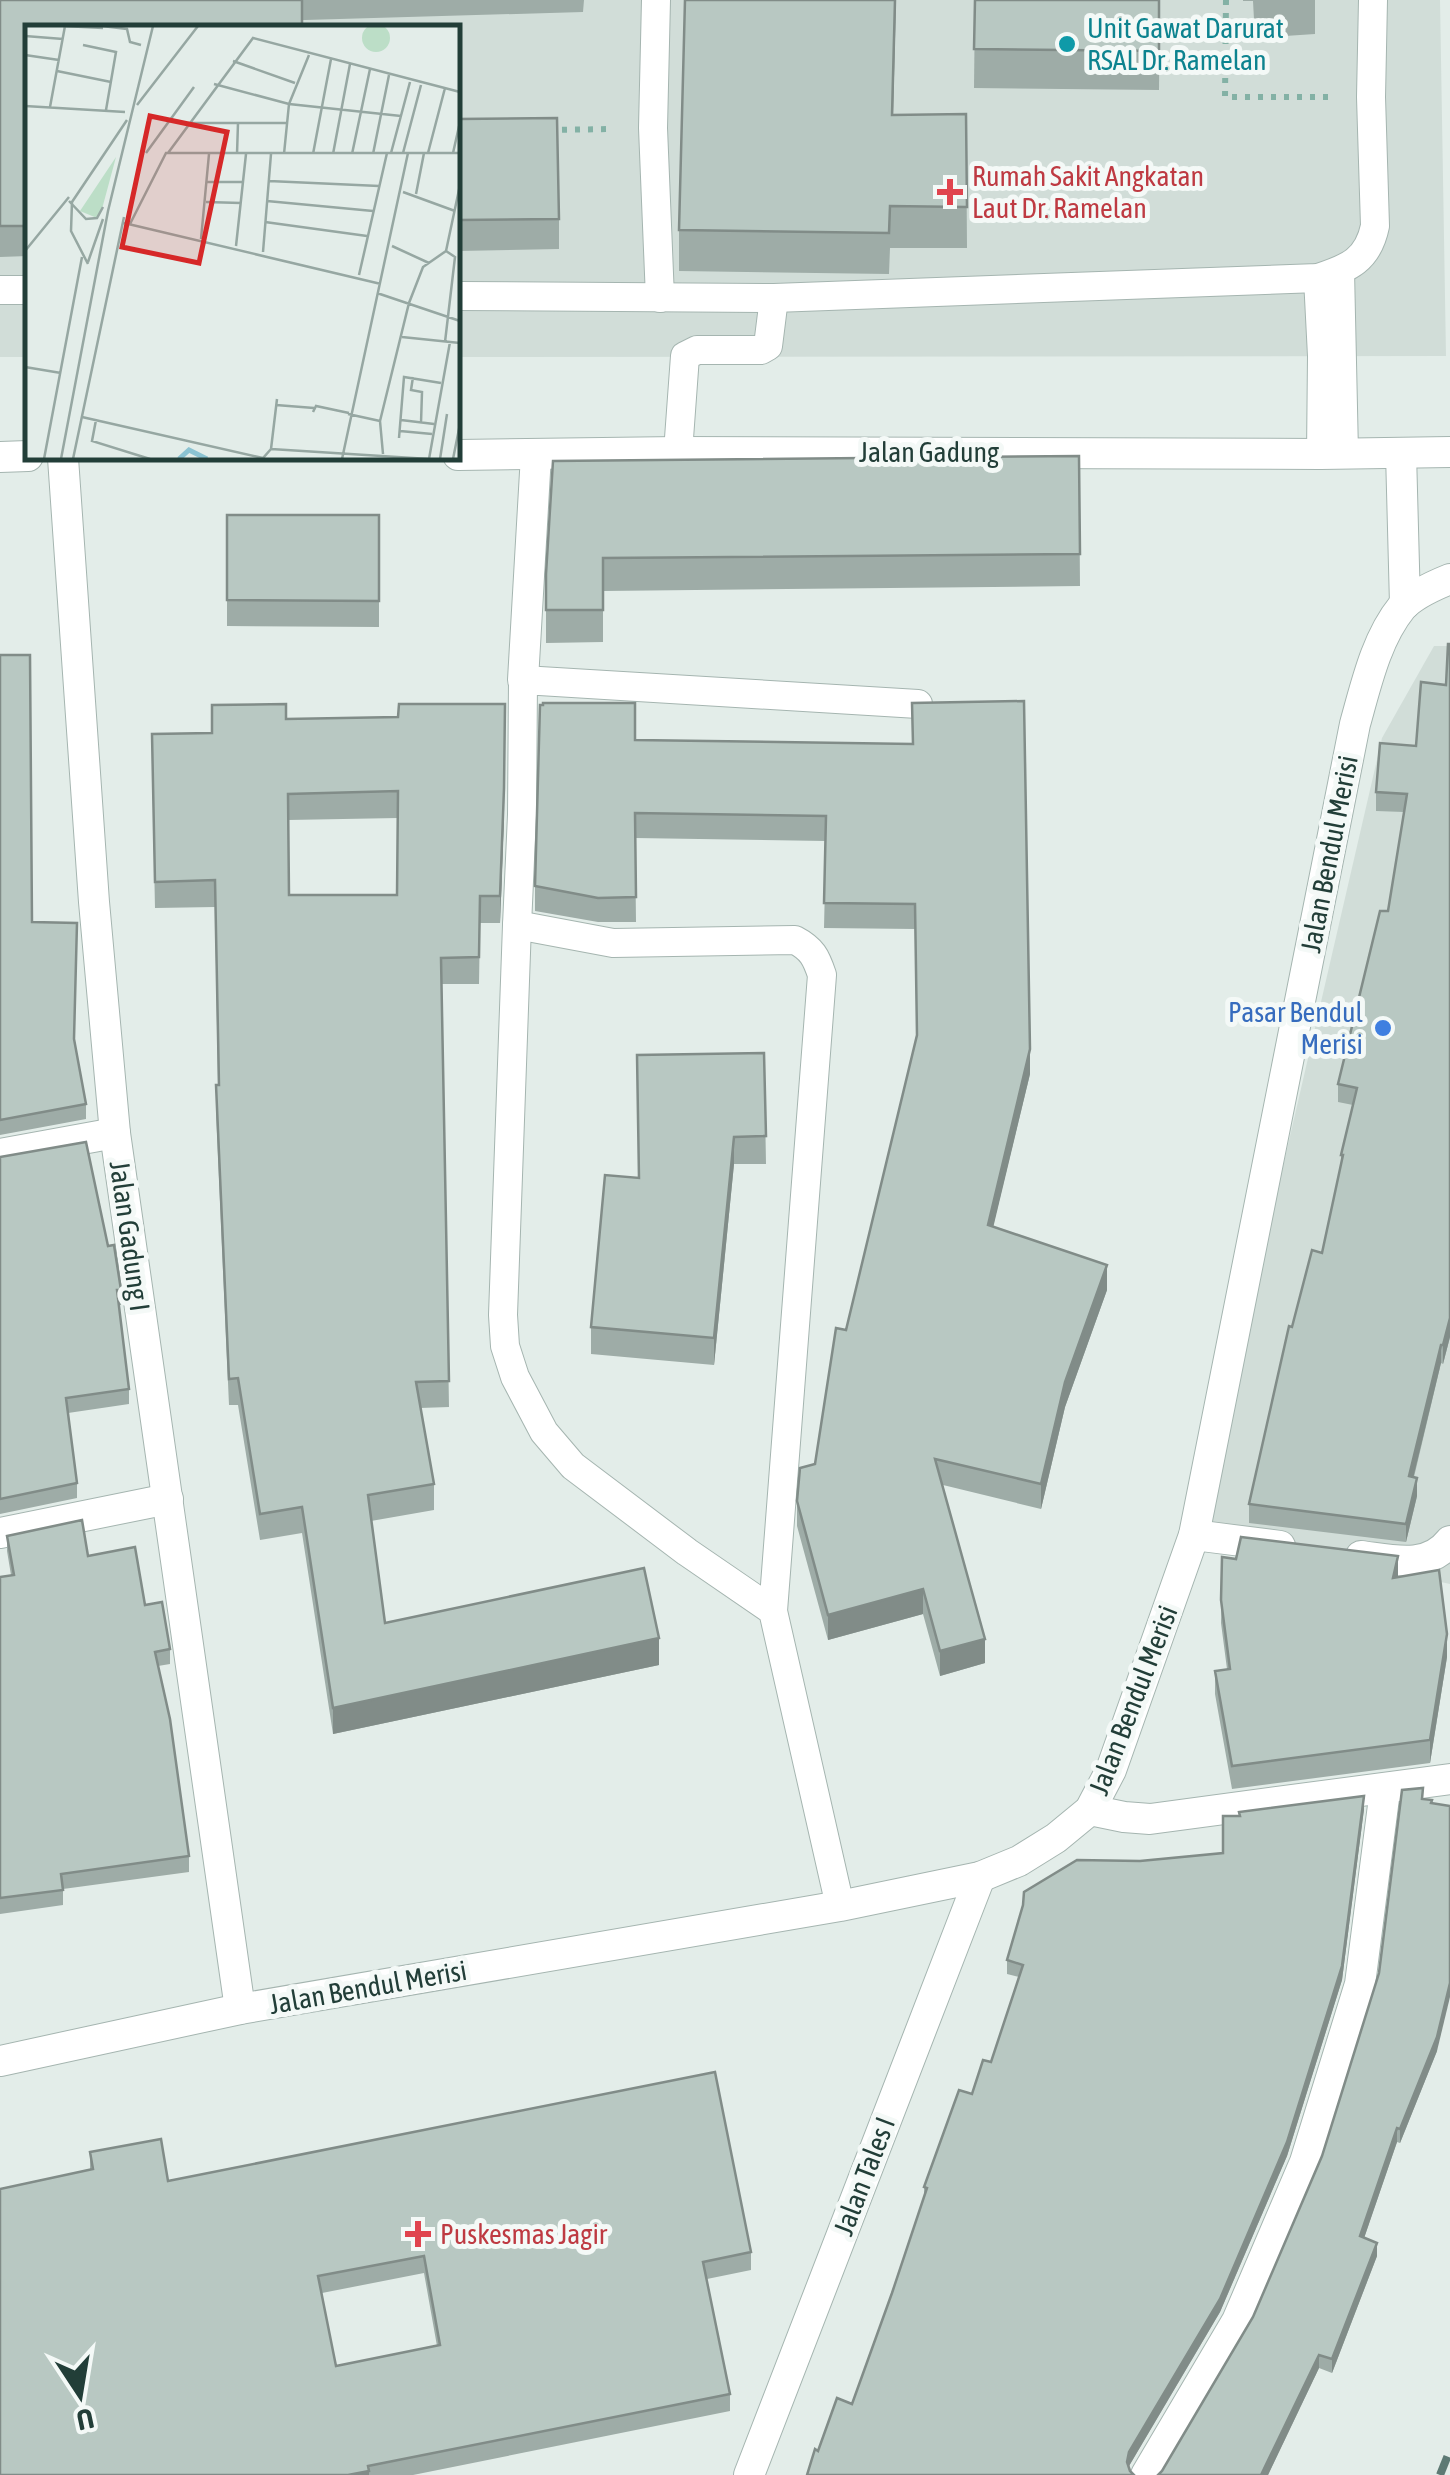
<svg xmlns="http://www.w3.org/2000/svg" width="1450" height="2475" font-family="'Asap Condensed',sans-serif">
	<style>
		.built { fill: #d1ddd8 }
		.lines { fill: none; stroke-linecap: round; stroke-linejoin: round }
		.service-casing { stroke: #a5b5b0; stroke-width: 30 }
		.minor-casing { stroke: #a5b5b0; stroke-width: 32 }
		.tertiary-casing { stroke: #a5b5b0; stroke-width: 32 }
		.path { stroke: #83b1a5; stroke-width: 6; stroke-dasharray: 5 8; stroke-linecap: butt }
		.service { stroke: #fff; stroke-width: 28 }
		.minor { stroke: #fff; stroke-width: 30 }
		.tertiary { stroke: #fff; stroke-width: 30 }
		.rail { stroke: #5d7a74; stroke-width: 8; stroke-dasharray: 20 10; stroke-linecap: butt }
		.wall { fill: #9eaca7; fill-rule: evenodd }
		.shaded-wall { fill: #818c88 }
		.building { fill: #b8c8c2; stroke: #818c88; stroke-width: 2.5; fill-rule: evenodd }
		.culture-dot { fill: #0f9aa8; stroke: #f4f9f7; stroke-width: 4 }
		.health-dot { fill: #e0444e; stroke: #f4f9f7; stroke-width: 4 }
		.shop-dot { fill: #3f7fe0; stroke: #f4f9f7; stroke-width: 4 }
		.labels { text-anchor: middle; stroke-width: 10; stroke-linejoin: round; paint-order: stroke }
		.culture-label { font-size: 28px; fill: #0d838f; stroke: #f4f9f7; text-anchor: start }
		.health-label { font-size: 28px; fill: #be3a42; stroke: #f4f9f7; text-anchor: start }
		.street-label { font-size: 28px; fill: #223e38; stroke: #f4f9f7 }
		.shop-label { font-size: 28px; fill: #366cbe; stroke: #f4f9f7; text-anchor: end }
		.inset-river { fill: none; stroke: #8bc3d2; stroke-width: 5 }
		.inset-road { fill: none; stroke: #96a7a2; stroke-width: 2.5 }
		.view { fill: #d62828; fill-opacity: 0.15; stroke: #d62828; stroke-width: 5 }
		.inset-edge { fill: none; stroke: #223e38; stroke-width: 5 }
	</style>
	<rect width="100%" height="100%" fill="#e3ede9"/>
	<g class="built">
		<path d="M0,0H1440L1446,356L458,357V28H28L27,357H0Z"/>
		<path d="M1434,646H1450V1584L1199,1530L1382,738Z"/>
	</g>
	<g class="lines">
		<defs>
			<g id="service">
				<path d="M656,0L653,128L660,298"/>
				<path d="M1340,271L1344,453"/>
				<path d="M1318,278L1322,356L1321,454"/>
				<path d="M0,290H28"/>
				<path d="M458,296L774,298L1318,278C1349,268 1368,260 1375,226L1371,97L1373,0"/>
				<path d="M678,452L685,356L697,350H761L768,346L774,298"/>
				<path d="M517,925L522,815L523,680L918,704"/>
				<path d="M773,1611L822,975C816,957 812,949 795,940L613,943L517,925L503,1315L505,1346L515,1377L544,1432L573,1466L687,1552L773,1611L840,1906"/>
			</g>
			<g id="minor">
				<path d="M1401,453L1405,604"/>
				<path d="M458,455L678,452L1321,454L1450,452"/>
				<path d="M0,457L28,456"/>
				<path d="M63,458L94,902L115,1133L240,2009"/>
				<path d="M523,680L536,455"/>
				<path d="M0,1154L115,1133"/>
				<path d="M0,1533L168,1499"/>
				<path d="M1194,1535L1280,1546"/>
				<path d="M1361,1556C1392,1560 1428,1570 1450,1541"/>
				<path d="M1090,1810L1124,1817L1150,1819L1450,1779"/>
				<path d="M749,2475L980,1877"/>
				<path d="M1146,2475L1237,2321L1305,2162L1360,1984L1385,1790"/>
			</g>
			<path id="tertiary" d="M0,2061L240,2009L840,1906L980,1877L1019,1861L1056,1838L1090,1810L1111,1770L1194,1535L1355,724C1366,685 1376,639 1402,607C1413,595 1435,585 1450,579"/>
		</defs>
		<use href="#service" class="service-casing"/>
		<use href="#minor" class="minor-casing"/>
		<use href="#tertiary" class="tertiary-casing"/>
		<g class="path">
			<path d="M1226,0L1225,97H1330"/>
			<path d="M549,130L612,129"/>
		</g>
		<use href="#service" class="service"/>
		<use href="#minor" class="minor"/>
		<use href="#tertiary" class="tertiary"/>
		<path class="rail" d="M1440,2475L1450,2450"/>
	</g>
	<g class="wall">
		<path d="M0,0H584L583,12L28,28V256L0,257Z"/>
		<path d="M975,0H1160L1159,90L974,88Z"/>
		<path d="M1243,0H1315V34L1255,38L1253,1H1243Z"/>
		<path d="M966,114L967,248H890L889,274L679,271V230L893,115Z"/>
		<path d="M458,119L559,219V249L458,251Z"/>
		<path d="M1079,456L1080,586L603,591V642L546,643V574L553,461Z"/>
		<path d="M227,515H379V627L227,626Z"/>
		<path d="M1450,644V1337L1443,1364L1441,1363L1414,1477L1417,1496L1406,1542L1249,1523V1504L1292,1327L1322,1253L1341,1164V1155L1353,1105L1338,1102V1084L1388,911L1404,812L1376,811V792L1416,746L1446,685Z"/>
		<path d="M0,655L32,922L74,1041L86,1104V1119L0,1135Z"/>
		<path d="M286,719L504,815L500,923H480L479,984H442L449,1407L420,1408L434,1484V1510L371,1521L385,1623L659,1665L333,1734L302,1533L260,1540L238,1405H229L216,1111V1085H218L215,907L155,908L152,761ZM398,818L397,895H289L288,820Z"/>
		<path d="M635,740L912,744L1030,1074L993,1226L1107,1290L1065,1407L1041,1509L943,1485L985,1663L940,1676L923,1614L828,1640L797,1526V1501L815,1464L917,1037L915,929L824,928L826,841L635,838L636,922H598L535,911V886Z"/>
		<path d="M764,1053L766,1164H734L714,1365L591,1354V1327Z"/>
		<path d="M0,1157L108,1246L121,1290V1305H119L129,1389V1404L68,1413L77,1483V1498L0,1514Z"/>
		<path d="M7,1536L88,1556L145,1605L170,1649V1664L158,1666L189,1856V1872L63,1889V1905L0,1914V1577L11,1575L7,1551Z"/>
		<path d="M1222,1557L1398,1577L1447,1657L1430,1763L1232,1789L1215,1694V1671L1227,1669L1221,1623Z"/>
		<path d="M1423,1799L1437,2051L1400,2143L1397,2142L1364,2238L1377,2256L1332,2373L1319,2368L1268,2475H1158L1162,2471L1253,2317L1322,2156L1379,1973Z"/>
		<path d="M1364,1809L1342,1980L1287,2156L1220,2312L1129,2466L1130,2471L818,2451L852,2404L892,2293L924,2196V2187L972,2094L991,2062L1019,1977L1007,1974V1960L1140,1861L1223,1853Z"/>
		<path d="M90,2152L168,2181L751,2252V2270L707,2279L730,2394V2411L413,2475H0L90,2170ZM424,2273L437,2346L336,2366L322,2293Z"/>
	</g>
	<g class="shaded-wall">
		<path d="M895,0H896L892,156V115Z"/>
		<path d="M505,704L504,815L500,923V896Z"/>
		<path d="M1030,1049V1074L988,1249V1225Z"/>
		<path d="M734,1137V1164L714,1365V1338Z"/>
		<path d="M1107,1265V1290L1065,1407L1041,1509V1484L1065,1382Z"/>
		<path d="M1450,1318V1337L1443,1364V1345Z"/>
		<path d="M1441,1345V1363L1409,1495V1476Z"/>
		<path d="M1417,1478V1496L1406,1542V1524Z"/>
		<path d="M1398,1556V1579L1393,1578Z"/>
		<path d="M923,1589V1614L828,1640V1615Z"/>
		<path d="M1447,1634V1657L1430,1763V1740Z"/>
		<path d="M659,1638V1665L333,1734V1708Z"/>
		<path d="M985,1639V1663L940,1676V1651Z"/>
		<path d="M1364,1796V1809L1342,1980L1287,2156L1220,2312L1129,2466L1127,2462L1129,2452Z"/>
		<path d="M1450,1983V1997L1437,2051L1400,2143V2129Z"/>
		<path d="M1397,2128V2142L1360,2250V2236Z"/>
		<path d="M1377,2243V2256L1332,2373V2359Z"/>
		<path d="M1319,2355V2368L1268,2475H1261Z"/>
		<path d="M369,2471V2475H348Z"/>
	</g>
	<g class="building">
		<path d="M0,0H302V28H28V226H0Z"/>
		<path d="M685,0H895L892,115L966,114L967,207L890,206L889,233L679,230Z"/>
		<path d="M975,0H1159V51L974,49Z"/>
		<path d="M557,118L559,219L458,220V119Z"/>
		<path d="M1079,456L1080,554L603,558V610H546V574L553,461Z"/>
		<path d="M227,515H379V601L227,600Z"/>
		<path d="M1448,644H1450V1318L1443,1345H1441L1409,1476L1417,1478L1406,1524L1249,1504L1289,1326L1292,1327L1312,1250L1322,1253L1343,1155H1341L1357,1088L1338,1084L1380,911H1388L1407,794L1376,792L1380,743L1416,746L1421,682L1446,685Z"/>
		<path d="M0,655H30L32,922L77,923L74,1039L86,1104L0,1120Z"/>
		<path d="M1024,701L1030,1049L988,1225L1107,1265L1065,1382L1041,1484L935,1459L985,1639L940,1651L923,1589L828,1615L797,1501L800,1468L815,1464L836,1328L846,1330L917,1035L915,904L824,903L826,816L635,813L636,897L598,898L535,886L540,705H543V703H635V740L913,744L912,703Z"/>
		<path d="M286,704V719L398,717L399,704H505L504,788L500,896H480L479,957L441,958L449,1381L416,1382L434,1484L368,1495L385,1623L644,1568L659,1638L333,1708L302,1507L260,1514L238,1378L229,1379L216,1085H219L215,880L155,882L152,734L212,733V705ZM398,791L397,895H289L288,794Z"/>
		<path d="M764,1053L766,1136L734,1137L714,1338L591,1327L605,1175L639,1178L637,1055Z"/>
		<path d="M86,1142L108,1246L114,1245L121,1290H117L129,1389L66,1398L77,1483L0,1499V1157Z"/>
		<path d="M82,1520L88,1556L135,1547L145,1605L162,1602L170,1649L155,1652L170,1719L189,1856L61,1874L63,1890L0,1898V1577L14,1575L7,1536Z"/>
		<path d="M1241,1537L1398,1556L1393,1578L1439,1570L1447,1634L1430,1740L1232,1766L1215,1671L1230,1669L1221,1600L1222,1557L1236,1559Z"/>
		<path d="M1423,1788L1422,1799L1432,1800L1431,1803L1450,1806V1983L1437,2037L1400,2129L1397,2128L1360,2236L1377,2243L1332,2359L1319,2355L1261,2475H1158L1162,2471L1253,2317L1322,2156L1379,1973L1402,1790Z"/>
		<path d="M1364,1796L1342,1966L1287,2142L1220,2299L1129,2452L1127,2462L1130,2471L1134,2475H807L815,2449L818,2451L837,2398L852,2404L892,2293L927,2188L924,2187L959,2090L972,2094L983,2060L991,2062L1023,1965L1007,1960L1023,1905L1024,1892L1077,1860L1140,1861L1223,1853V1816H1240L1239,1812Z"/>
		<path d="M715,2072L751,2252L703,2262L730,2394L368,2466L369,2471L348,2475H0V2189L93,2169L90,2152L161,2139L168,2181ZM424,2256L440,2345L336,2366L318,2276Z"/>
	</g>
	<circle class="culture-dot" cx="1067" cy="44" r="10"/>
	<g class="health-dot">
		<path d="M945 177h10v10h10v10h-10v10h-10v-10h-10v-10h10z"/>
		<path d="M413 2219h10v10h10v10h-10v10h-10v-10h-10v-10h10z"/>
	</g>
	<circle class="shop-dot" cx="1383" cy="1028" r="10"/>
	<g class="labels">
		<g class="culture-label">
			<text x="1087" y="38">Unit Gawat Darurat<tspan x="1087" dy="32">RSAL Dr. Ramelan</tspan></text>
		</g>
		<g class="health-label">
			<text x="972" y="186">Rumah Sakit Angkatan<tspan x="972" dy="32">Laut Dr. Ramelan</tspan></text>
			<text x="440" y="2244">Puskesmas Jagir</text>
		</g>
		<g class="street-label">
			<text x="929" y="462">Jalan Gadung</text>
			<text transform="translate(1329 854) rotate(-79)" y="10">Jalan Bendul Merisi</text>
			<text transform="translate(130 1236) rotate(82)" y="10">Jalan Gadung I</text>
			<text transform="translate(1133 1700) rotate(-69)" y="10">Jalan Bendul Merisi</text>
			<text transform="translate(368 1987) rotate(-10)" y="10">Jalan Bendul Merisi</text>
			<text transform="translate(864 2176) rotate(-69)" y="10">Jalan Tales I</text>
		</g>
		<g class="shop-label">
			<text x="1363" y="1022">Pasar Bendul<tspan x="1363" dy="32">Merisi</tspan></text>
		</g>
	</g>
	<g transform="translate(25 25)">
		<rect width="435" height="435" fill="#e3ede9"/>
		<path d="M337 13a14 14 0 1 1 28 0a14 14 0 1 1-28 0ZM91,132L77,184L72,193L55,186Z" fill="#bcdec7"/>
		<path class="inset-river" d="M154,434L164,425L182,434"/>
		<path class="inset-road" d="M38,1L78,3M77,1L102,4L105,17L116,20M0,11L38,14M58,20L91,27L81,85M0,30L34,35M208,36L270,58M32,46L86,57M189,59L264,79L376,91M112,80L173,1M0,81L100,87M25,82L40,1M163,98H261M121,128L169,62M143,128L228,13L435,67M366,128L385,57M378,128L396,60M403,128L420,63M428,128L435,97M212,129L213,98M259,129L264,79L284,30M288,129L306,34M308,129L325,39M327,129L345,44M348,129L364,50M244,156L354,161M182,157H218M378,167L430,186M391,169L399,128M44,176L61,194L72,193L78,182M242,176L348,186M181,177L216,178M240,197L342,211M99,198L356,259M105,199L141,128H435M176,214L184,129M211,221L221,129M367,221L404,238M0,226L44,172M238,227L246,129M63,237L78,194M63,239L46,206L47,177L102,95M334,250L362,128M352,268L435,296M377,312L435,318M420,317L430,232L421,226M0,342L36,348M388,352L386,365L397,367L396,398M251,380L289,383M288,387L291,381L324,388M323,389L355,396M57,392L238,433L246,424M71,395L67,416L125,434M376,395L409,399M375,406L407,409M374,413L379,352L416,358M246,424L404,434M246,424L252,374M358,429L355,396L384,278L398,242L421,226L435,160M19,434L57,232M36,434L83,186L128,1M48,434L99,192M317,434L383,128M404,434L425,317M415,434L422,389M428,434L435,399"/>
		<path class="view" d="M125,91L202,107L174,238L97,222Z"/>
		<rect width="435" height="435" class="inset-edge"/>
	</g>
	<g transform="translate(80 2395) rotate(168)" stroke="#f4f9f7" stroke-width="8" paint-order="stroke">
	<path d="M0-8L18 38L0 25L-18 38Z" fill="#223e38"/>
	<text y="-15" font-size="28" font-weight="bold" text-anchor="middle" fill="#223e38">U</text>
	</g>
</svg>
